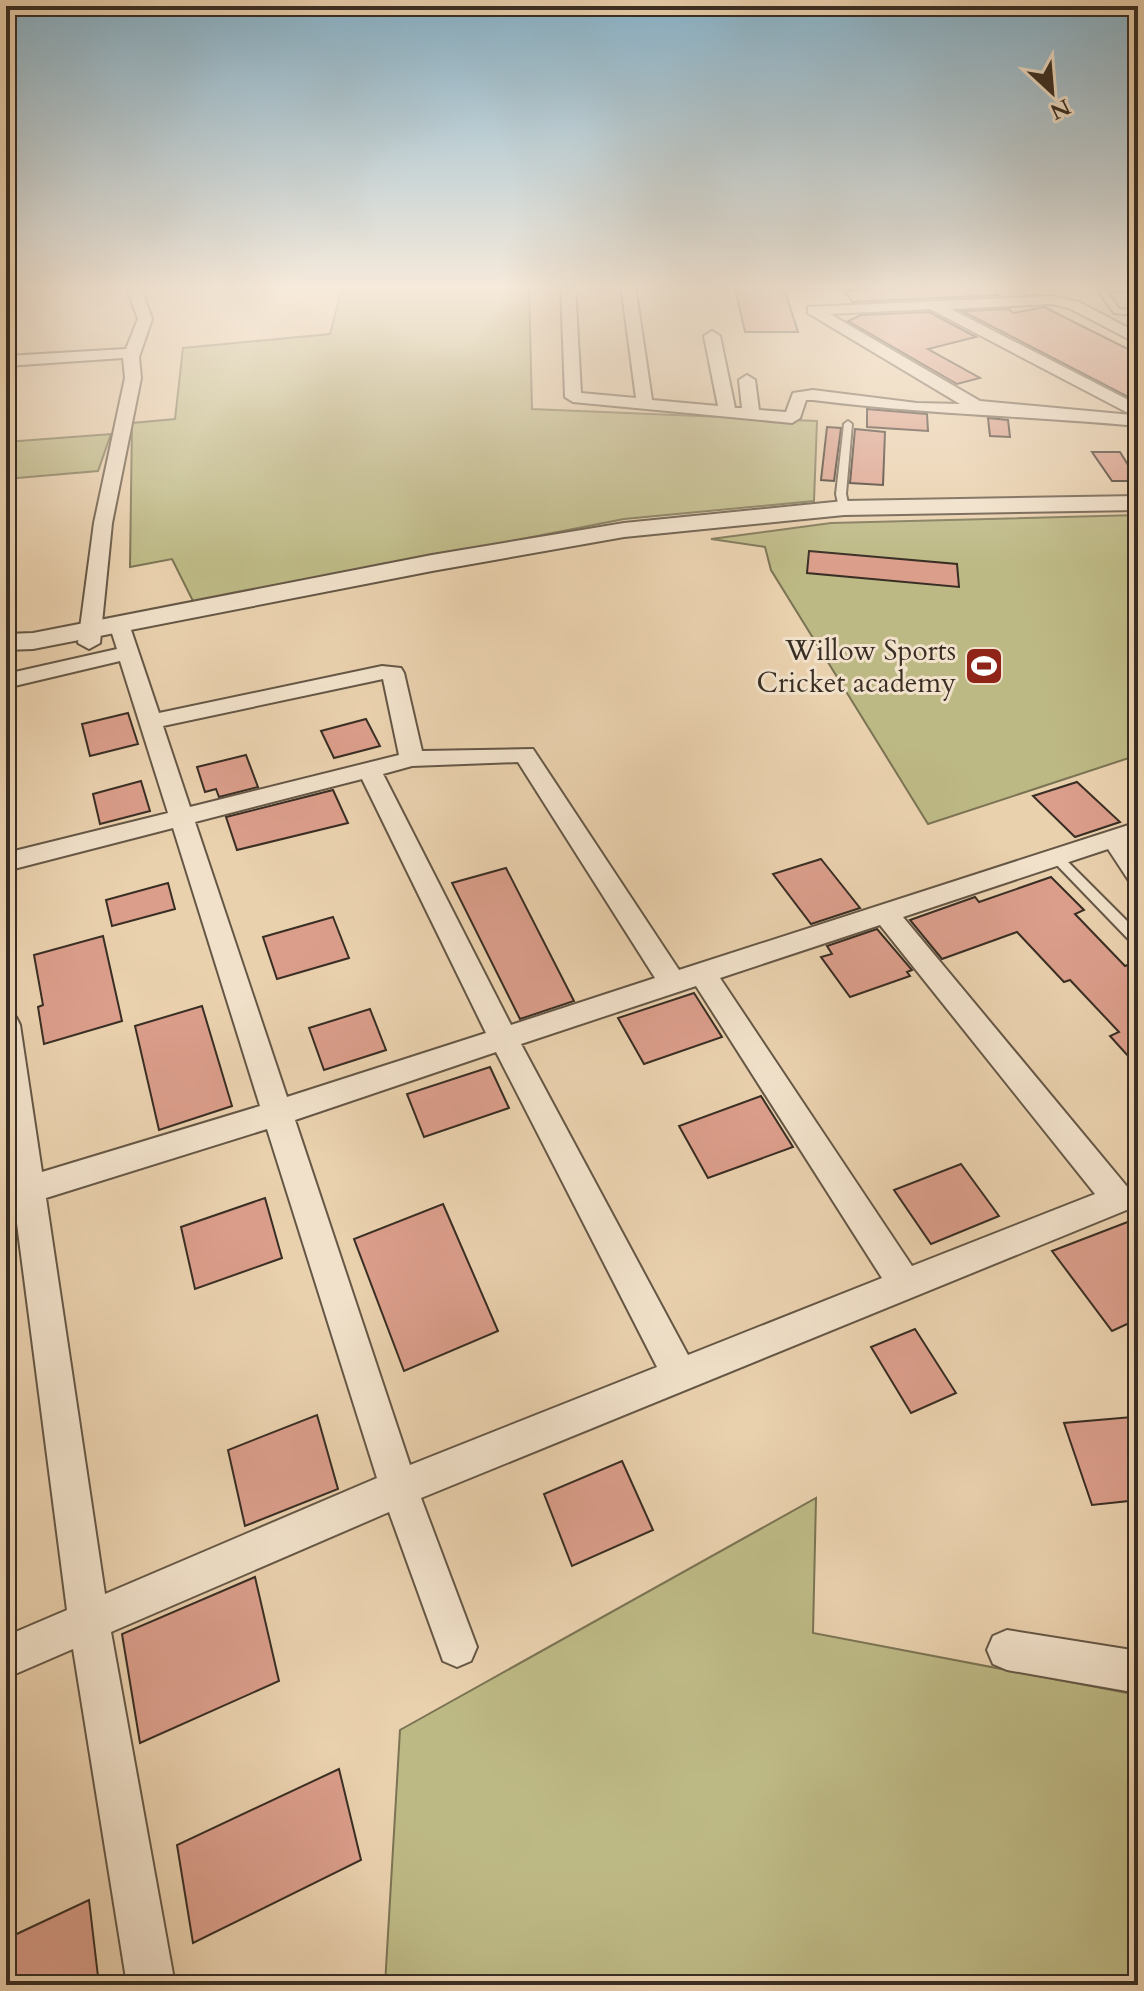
<svg xmlns="http://www.w3.org/2000/svg" width="1144" height="1991" font-family="Cardo,serif">
	<style>
		.green { fill: #bdb985; stroke: #7b7454; stroke-width: 2 }
		.building { fill: #db9e8b; stroke: #392e24; stroke-width: 2 }
		.lines { fill: none; stroke-linecap: round; stroke-linejoin: round }
		.service-casing { stroke: #655746; stroke-width: 4 }
		.minor-casing { stroke: #655746; stroke-width: 4 }
		.tertiary-casing { stroke: #655746; stroke-width: 4 }
		.service { fill: #f1e1ca; fill-rule: evenodd }
		.minor { fill: #f1e1ca; fill-rule: evenodd }
		.tertiary { fill: #f1e1ca; fill-rule: evenodd }
		.labels { text-anchor: middle; stroke-width: 6; stroke-linejoin: round; paint-order: stroke }
		.far-poi-label { font-size: 28px; fill: #392e24; stroke: #f1e1ca; text-anchor: end }
	</style>
	<rect width="100%" height="100%" fill="#ead1ae"/>
	<filter id="stains"><feTurbulence type="fractalNoise" baseFrequency=".0025" numOctaves="4"/><feColorMatrix values="0 0 0 0 .2 0 0 0 0 .09 0 0 0 0 .02 0 0 0 .5 -.17"/></filter>
	<radialGradient id="worn" r=".72"><stop offset=".6" stop-color="#630" stop-opacity="0"/><stop offset="1" stop-color="#630" stop-opacity=".3"/></radialGradient>
	<g class="green">
		<path d="M343,285H529L532,409L817,421L814,501L624,519L194,603L172,559L130,567L132,423L175,419L183,348L330,334Z"/>
		<path d="M786,285H1024L787,291Z"/>
		<path d="M111,434L98,471L6,479V442Z"/>
		<path d="M1138,515V755L928,824L771,570L765,547L711,539L831,523Z"/>
		<path d="M816,1498L813,1633L1138,1695V1985H385L400,1730Z"/>
	</g>
	<g class="building">
		<path d="M734,285H783L798,332H745Z"/>
		<path d="M991,287L998,295L852,302L845,291Z"/>
		<path d="M1044,307L1138,354V402L962,311L1009,309L1013,313Z"/>
		<path d="M929,312L976,337L928,349L980,378L957,384L848,321L861,315Z"/>
		<path d="M867,409L927,414L928,431L867,427Z"/>
		<path d="M988,418L1008,420L1010,437L990,436Z"/>
		<path d="M827,427L841,428L834,481L821,480Z"/>
		<path d="M855,429L885,432L883,485L850,483Z"/>
		<path d="M1092,452H1120L1138,481H1112Z"/>
		<path d="M809,551L957,564L959,587L807,573Z"/>
		<path d="M128,713L138,744L90,756L82,724Z"/>
		<path d="M366,719L380,746L334,758L321,731Z"/>
		<path d="M246,755L258,787L219,797L216,789L205,792L197,767Z"/>
		<path d="M141,781L150,811L100,824L93,794Z"/>
		<path d="M1077,782L1120,822L1075,837L1033,796Z"/>
		<path d="M333,790L348,823L237,850L226,817Z"/>
		<path d="M821,859L860,908L811,924L773,874Z"/>
		<path d="M506,868L574,1001L520,1019L452,883Z"/>
		<path d="M1051,877L1084,910L1075,914L1125,966L1138,961V1067L1110,1036L1119,1032L1070,980L1064,982L1017,932L942,959L910,920L975,897L979,902Z"/>
		<path d="M168,883L175,909L112,926L106,900Z"/>
		<path d="M333,917L349,958L277,979L263,937Z"/>
		<path d="M877,929L912,970L907,972L910,976L850,997L821,957L832,954L827,946Z"/>
		<path d="M103,936L122,1021L44,1044L38,1007L43,1005L34,955Z"/>
		<path d="M694,993L722,1037L644,1064L618,1018Z"/>
		<path d="M202,1006L232,1106L159,1130L135,1026Z"/>
		<path d="M370,1009L386,1050L324,1070L309,1028Z"/>
		<path d="M490,1067L509,1108L424,1137L407,1094Z"/>
		<path d="M761,1096L793,1147L708,1178L679,1126Z"/>
		<path d="M961,1164L999,1216L931,1244L894,1190Z"/>
		<path d="M265,1198L282,1258L195,1289L181,1227Z"/>
		<path d="M443,1204L498,1331L404,1371L354,1239Z"/>
		<path d="M1138,1218V1319L1112,1331L1052,1251Z"/>
		<path d="M915,1329L956,1393L911,1413L871,1347Z"/>
		<path d="M317,1415L338,1489L245,1526L228,1450Z"/>
		<path d="M1132,1417L1138,1431V1500L1092,1505L1064,1423Z"/>
		<path d="M622,1461L653,1530L572,1566L544,1494Z"/>
		<path d="M255,1577L279,1681L140,1743L122,1634Z"/>
		<path d="M339,1769L361,1860L193,1943L177,1845Z"/>
		<path d="M89,1900L99,1985H6V1939Z"/>
	</g>
	<g class="lines">
		<defs>
			<g id="service">
				<path d="M1138,285V289L1107,292L1119,309L1138,311V315L1114,313L1098,290Z"/>
				<path d="M848,421L852,424L846,494L849,508L844,511L839,508L836,494L844,424Z"/>
				<path d="M1056,853L1060,854L1138,932V945L1133,944L1052,860L1050,857Z"/>
			</g>
			<g id="minor">
				<path d="M126,285H140L152,319L139,357L141,378L112,523L100,643L89,649L78,643L94,523L125,378L123,358L6,366V356L126,349L138,319Z"/>
				<path d="M561,285H575L581,393L636,398L621,285H635L652,400L718,406L704,336L712,331L720,336L735,408H742L739,380L747,375L755,380L759,410L786,412L793,393L813,390L917,403L960,404L808,313V307L1051,296L1079,302L1138,333V344L1069,308L1051,304L951,309L1138,405V426C1029,416 922,414 813,400H806L800,418L792,423L573,402L565,397ZM930,309L1132,415L980,401L830,314Z"/>
				<path d="M119,618L129,624L159,713L382,666L401,668L404,673L422,751L533,749L679,970L1138,822V839L1129,842L1138,855V884L1129,881L1108,849L903,917L1129,1189L1134,1199L1129,1209L421,1498L477,1647L471,1661L457,1667L443,1661L389,1512L111,1632L175,1985H127L73,1649L6,1678V1636L67,1610L15,1208L6,1211V1183L12,1181L6,1136V1014L16,1017L20,1025L42,1172L260,1106L173,828L6,871V853L168,813L120,661L6,688V674L117,649L109,624ZM383,679L399,755L190,807L163,726ZM518,762L655,978L511,1025L383,774L412,766ZM362,779L486,1033L287,1097L195,822ZM880,925L1095,1194L912,1266L720,978ZM696,986L882,1278L688,1355L521,1044ZM496,1052L657,1367L410,1465L295,1120ZM267,1129L377,1478L105,1594L46,1198Z"/>
				<path d="M1007,1630L1138,1651V1693L1007,1670L993,1664L987,1650L993,1636Z"/>
			</g>
			<path id="tertiary" d="M1138,496V510L844,515L624,537L432,571L33,649L6,650V634L33,633L432,555L624,523L844,501Z"/>
		</defs>
		<use href="#service" class="service-casing"/>
		<use href="#minor" class="minor-casing"/>
		<use href="#tertiary" class="tertiary-casing"/>
		<use href="#service" class="service"/>
		<use href="#minor" class="minor"/>
		<use href="#tertiary" class="tertiary"/>
	</g>
	<linearGradient id="sky" x2="0" y2="1"><stop stop-color="#88b5ce"/><stop offset="0.51" stop-color="#f6eadb"/><stop offset="1" stop-color="#f6eadb" stop-opacity="0"/></linearGradient>
	<rect width="1144" height="563" fill="url(#sky)"/>
	<defs>
		<symbol id="stadium-square" viewBox="-11 -11 22 22"><rect x="-9" y="-9" width="18" height="18" rx="4" fill="#8f2418" stroke="#f1e1ca"/><path d="M0-5a6.5 5 0 1 0 0 10a6.5 5 0 1 0 0-10ZM-3.5-1.8h7v3.6h-7Z" fill="#fff"/></symbol>
	</defs>
	<g fill-rule="evenodd">
		<use href="#stadium-square" x="962" y="644" width="44" height="44"/>
	</g>
	<g class="labels">
		<g class="far-poi-label">
			<text x="956" y="660">Willow Sports<tspan x="956" dy="32">Cricket academy</tspan></text>
		</g>
	</g>
	<rect width="1144" height="1991" fill="none" stroke="#ead1ae" stroke-width="32"/>
	<rect x="8" y="8" width="1128" height="1975" fill="none" stroke="#392e24" stroke-width="4"/>
	<rect x="16" y="16" width="1112" height="1959" fill="none" stroke="#392e24" stroke-width="2"/>
	<g transform="translate(1052 92) rotate(154)" stroke="#f1e1ca" stroke-width="6" paint-order="stroke">
	<path d="M0-6L14 30L0 20L-14 30Z" fill="#392e24"/>
	<text y="-12" font-size="22" font-weight="bold" text-anchor="middle" fill="#392e24">N</text>
	</g>
	<rect width="100%" height="100%" filter="url(#stains)"/>
	<rect width="100%" height="100%" fill="url(#worn)"/>
</svg>
